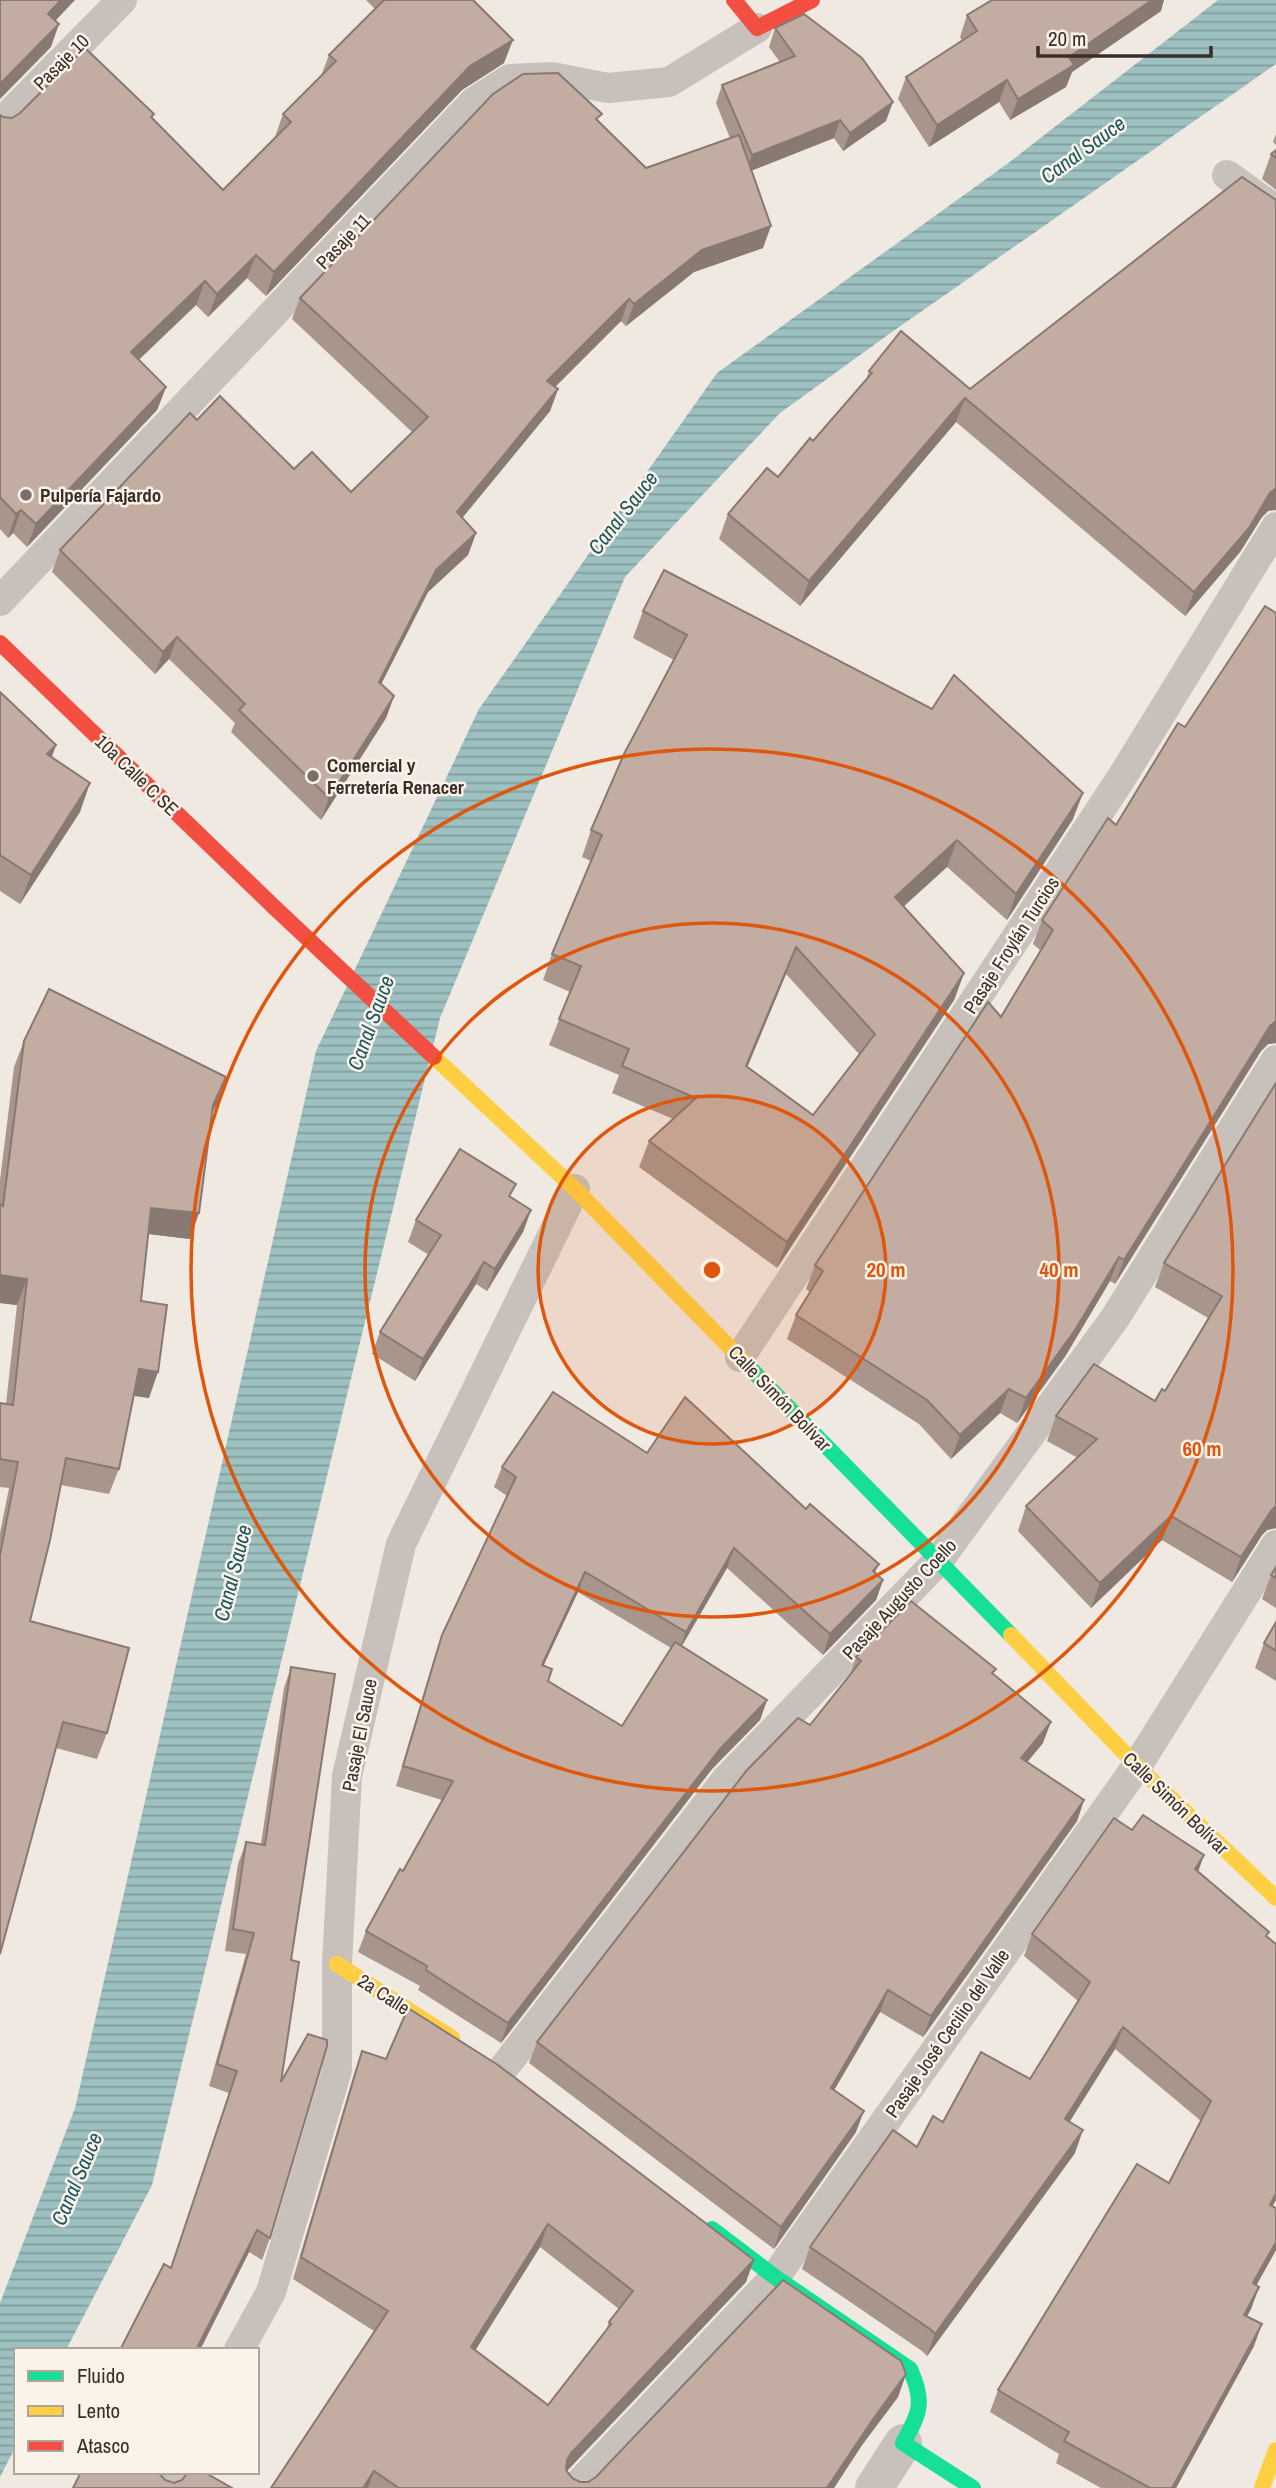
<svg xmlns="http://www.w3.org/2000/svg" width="1276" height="2488" font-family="'Archivo Narrow',sans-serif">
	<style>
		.water { fill: url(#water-rules) }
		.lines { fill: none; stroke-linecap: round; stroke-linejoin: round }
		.lane { stroke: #c8c1bb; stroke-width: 30 }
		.street { stroke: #c8c1bb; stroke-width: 38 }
		.fast { stroke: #16e098; stroke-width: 16 }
		.slow { stroke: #ffcf43; stroke-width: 16 }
		.jam { stroke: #f24e42; stroke-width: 16 }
		.wall { fill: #a8958c; fill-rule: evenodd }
		.shaded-wall { fill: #887972 }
		.building { fill: #c3ada3; stroke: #887972; stroke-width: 2; fill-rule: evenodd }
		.ring { fill: none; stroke: #df570d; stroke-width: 3.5 }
		.poi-dot { fill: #796f69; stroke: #fbf3ea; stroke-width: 2.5 }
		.labels { text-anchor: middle; stroke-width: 5; stroke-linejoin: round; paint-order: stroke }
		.street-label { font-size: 19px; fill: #392e28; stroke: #fbf3ea }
		.poi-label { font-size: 19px; font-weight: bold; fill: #392e28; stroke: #fbf3ea; text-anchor: start }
		.water-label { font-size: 21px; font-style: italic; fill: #1b575d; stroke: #fbf3ea }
		.centre { fill: #df570d; stroke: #fbf3ea; stroke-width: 3.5 }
		.ring-label { font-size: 21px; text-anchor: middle; font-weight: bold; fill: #df570d; stroke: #fbf3ea; stroke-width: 5; stroke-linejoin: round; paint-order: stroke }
	</style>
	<defs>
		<pattern id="water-rules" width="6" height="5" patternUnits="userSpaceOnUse" patternTransform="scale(1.75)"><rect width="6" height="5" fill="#9dc0c0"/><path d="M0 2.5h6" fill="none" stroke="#819c9c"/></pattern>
	</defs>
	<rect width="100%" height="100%" fill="#efe9e2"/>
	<path class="water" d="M1218,0H1276V64L889,334L780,413L625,577L440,1018L152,2185L66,2350H16V2446L0,2477V2303L75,2108L316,1051L479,709L717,373L1007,164Z"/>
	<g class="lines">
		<g class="lane">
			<path d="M0,124L122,0"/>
			<path d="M1227,175L1276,210"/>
			<path d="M0,601L474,102L510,79L552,77L608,88L669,82L757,28"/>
			<path d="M740,1357L1122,777L1276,527"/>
			<path d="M502,2070L726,1780L939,1560L1115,1318L1276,1060"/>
			<path d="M239,2350L271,2292L337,2070V1964L347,1776L401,1544L575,1189"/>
			<path d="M165,2488L173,2472"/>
			<path d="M575,2488L775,2277L1137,1766L1276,1545"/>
		</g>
		<path class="street" d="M874,2488L903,2443"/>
		<g class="fast">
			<path d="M745,1363L1011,1635"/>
			<path d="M712,2229L775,2277L910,2369C925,2402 920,2413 903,2443L973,2488"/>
		</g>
		<g class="slow">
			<path d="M434,1057L575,1189L745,1363"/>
			<path d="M1011,1635L1137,1766L1276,1898"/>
			<path d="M337,1964L452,2038"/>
			<path d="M1262,2488L1276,2450"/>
		</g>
		<g class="jam">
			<path d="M734,0L757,28L812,0"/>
			<path d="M0,643L274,907L434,1057"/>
		</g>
	</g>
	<g class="wall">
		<path d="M366,0H473L504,63L462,90L266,296L247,278L208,317L196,305L138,360L166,387L157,410L27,547L13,533L8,538L0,529V115L3,117L154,114L152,119L223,190L275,138V137L283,114L321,76L329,55L375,9Z"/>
		<path d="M1161,11L1072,72L1066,87L1010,120L999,102L929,147L898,99L906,77L962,41L960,37L967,15Z"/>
		<path d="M775,28L886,121L843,151L834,138L751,171L763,248L694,272L626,326L621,321L555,387L558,389L550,411L462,518L476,533L468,555L428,592L381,684L394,696L386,718L321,820L231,732L235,723L169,659L155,674L52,572L60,550L197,420L294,469L351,492L412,432L292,319L300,298L599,122L646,168L730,138L716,103L722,85L780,62L769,47Z"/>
		<path d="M1276,134V145L1273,142Z"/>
		<path d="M1276,150V190L1262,179L1271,154Z"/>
		<path d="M869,371L970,389L1268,511L1262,517L1240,552L1185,616L956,422L800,606L719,539L728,514L778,477L813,441L866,380Z"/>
		<path d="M643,611L1073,819L1007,920L947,867L903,907L964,973L954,1000L777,1268L639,1167L649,1141L673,1119L612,1093L619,1075L549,1045L570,992L543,980L552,954L591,861L582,857L591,830L674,660L633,638ZM786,974L859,1054L813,1115L747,1067Z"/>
		<path d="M1276,613V1043L1268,1044L1261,1051L1115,1284L1110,1281L1066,1355L1017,1423L1000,1413L951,1459L919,1424L787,1339L796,1315L810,1292L806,1289L815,1265L1001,1017L1041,951L1033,944L1042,920L1116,825L1185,727Z"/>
		<path d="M0,692L56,745L52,757L80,812L20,904L0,891Z"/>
		<path d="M24,1041L217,1103L212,1113L190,1239L148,1234L141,1301L149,1398L134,1396L119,1469L109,1494L61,1485L30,1621L107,1733L97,1759L56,1748L0,1954V1533L9,1488L0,1487V1403L6,1404L17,1305L0,1303V1180L14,1067Z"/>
		<path d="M1276,1083V1528L1267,1530L1262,1535L1232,1582L1162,1540L1091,1608L1018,1531L1026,1506L1078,1458L1047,1441L1056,1416L1155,1401L1165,1391L1208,1318L1155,1287L1164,1263Z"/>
		<path d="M511,1197L531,1210L523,1232L487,1291L476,1284L415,1381L372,1354L380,1332L429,1255L408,1242L416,1220Z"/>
		<path d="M647,1453L806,1509L879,1564L875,1573L883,1580L876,1600L823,1655L727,1568L682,1646L767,1700L760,1720L712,1769L501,2043L418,1990L420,1986L358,1952L366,1931L403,1871L442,1800L396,1786L435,1655L442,1635L507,1496L494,1487L502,1467ZM578,1592L671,1648L622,1726L548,1681L543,1666Z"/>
		<path d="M1276,1567V1608L1262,1599L1271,1575Z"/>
		<path d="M1276,1622V1681L1255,1668L1264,1643Z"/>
		<path d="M856,1657L994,1675L1043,1743L1027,1762L1084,1800L1077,1821L923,2037L880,2012L834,2090L856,2132L774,2249L529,2063L537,2042L810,1725L850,1675Z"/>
		<path d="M291,1667V1960L270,2238L262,2260L249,2252L200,2350L171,2268L229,2093L209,2086L246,1954L225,1951L238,1864L246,1842L261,1844L284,1688Z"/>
		<path d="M1198,1872L1276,1944V2200L1272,2206L1276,2250L1256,2285L1259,2287L1251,2309L1247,2316L1254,2346L1176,2488H1101L1056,2463L1059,2454L990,2412L998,2390L1169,2183L1201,2121L1115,2049L1069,2122L1075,2153L927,2356L922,2351L802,2269L810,2247L943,2122L1030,2079L1078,2001L1024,1956L1032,1934Z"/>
		<path d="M362,2051L746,2282L567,2471L572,2478L580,2482H588L906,2374L898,2397L862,2445L834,2488H271L374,2331L293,2279L354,2074ZM540,2247L619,2309L609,2322L605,2333L548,2405L475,2350Z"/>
	</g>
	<g class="shaded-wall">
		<path d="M61,0H75L40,37L48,14Z"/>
		<path d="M1152,0H1164L1161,11L1072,72L1066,87L1010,120L1018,99L1069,57Z"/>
		<path d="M59,24L51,47L0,99V84Z"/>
		<path d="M513,40L504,63L462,90L266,296L274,272L470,66Z"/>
		<path d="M1007,80L999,102L929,147L937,125Z"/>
		<path d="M893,102L886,121L843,151L850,133Z"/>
		<path d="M840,120L834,138L745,173L752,155Z"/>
		<path d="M771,226L763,248L694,272L626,326L634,304L702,250Z"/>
		<path d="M256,255L247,278L208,317L217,294Z"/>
		<path d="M205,281L196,305L122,376L131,352Z"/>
		<path d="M629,299L621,321L539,403L547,381Z"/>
		<path d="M166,387L157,410L27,547L36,524Z"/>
		<path d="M558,389L550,411L449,534L457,512Z"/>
		<path d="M965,398L956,422L800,606L809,581Z"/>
		<path d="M1276,488V510L1268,511L1262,517L1240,552L1185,616L1194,592L1270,493Z"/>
		<path d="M21,510L13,533L8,538L16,514Z"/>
		<path d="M476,533L468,555L428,592L371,704L379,682L436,570Z"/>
		<path d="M177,637L169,659L155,674L163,652Z"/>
		<path d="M394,696L386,718L321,820L329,798Z"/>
		<path d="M56,745L45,774L47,754Z"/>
		<path d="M90,783L80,812L20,904L31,875Z"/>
		<path d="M1083,793L1073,819L1007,920L1016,894Z"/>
		<path d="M957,840L947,867L885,923L895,897Z"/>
		<path d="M796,947L786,974L737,1092L746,1066Z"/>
		<path d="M964,973L954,1000L777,1268L787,1242Z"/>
		<path d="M1276,1021V1043L1268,1044L1261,1051L1115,1284L1124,1260L1270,1026Z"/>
		<path d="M226,1077L217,1103L204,1131L213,1105Z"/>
		<path d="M151,1208L199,1213L190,1239L141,1233Z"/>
		<path d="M531,1210L523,1232L487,1291L495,1269Z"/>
		<path d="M1119,1257L1110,1281L1066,1355L1017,1423L1026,1398Z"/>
		<path d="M484,1262L476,1284L415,1381L423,1359Z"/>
		<path d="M0,1275L27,1279L17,1305L0,1303Z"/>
		<path d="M139,1369L158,1372L149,1398L130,1395Z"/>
		<path d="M1009,1389L1000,1413L951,1459L960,1435Z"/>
		<path d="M1276,1506V1528L1267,1530L1262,1535L1232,1582L1241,1557L1271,1511Z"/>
		<path d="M1171,1516L1162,1540L1091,1608L1100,1583Z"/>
		<path d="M734,1548L727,1568L678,1652L686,1632Z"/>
		<path d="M585,1572L578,1592L534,1686L542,1665Z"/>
		<path d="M883,1580L876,1600L823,1655L830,1634Z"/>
		<path d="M767,1700L760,1720L712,1769L501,2043L508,2023L720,1749Z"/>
		<path d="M1051,1722L1043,1743L1013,1779L1021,1758Z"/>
		<path d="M1084,1800L1077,1821L923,2037L931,2016Z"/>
		<path d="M1204,1855L1196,1878L1195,1869Z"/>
		<path d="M888,1990L880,2012L823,2109L831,2088Z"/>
		<path d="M1123,2027L1115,2049L1057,2142L1065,2119Z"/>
		<path d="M864,2111L856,2132L774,2249L781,2227Z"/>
		<path d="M1083,2130L1075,2153L927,2356L935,2334Z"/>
		<path d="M1276,2193V2200L1261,2227L1270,2205Z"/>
		<path d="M548,2224L540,2247L463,2370L471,2347Z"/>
		<path d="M257,2230L249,2252L200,2350H196Z"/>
		<path d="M1276,2242V2250L1245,2306L1253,2283Z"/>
		<path d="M754,2260L746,2282L562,2476L567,2460L571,2453Z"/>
		<path d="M1259,2287L1251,2309L1236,2337L1244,2315Z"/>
		<path d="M1262,2324L1254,2346L1176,2488H1172Z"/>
		<path d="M906,2374L898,2397L862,2445L834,2488H827L871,2422Z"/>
		<path d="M374,2471L368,2488H363Z"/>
	</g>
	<g class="building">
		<path d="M0,0H61L48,14L59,24L0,84Z"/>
		<path d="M384,0H473L513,40L470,66L274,272L256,255L217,294L205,281L131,352L166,387L36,524L21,510L16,514L0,497V115L3,117L12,118L20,113L85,48L154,114L151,117L223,190L291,122L283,114L336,61L329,55Z"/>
		<path d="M992,0H1152L1069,57L1074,65L1018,99L1007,80L937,125L906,77L977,31L967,15Z"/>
		<path d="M804,14L862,58L893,102L850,133L840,120L752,155L722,85L795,56L775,28Z"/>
		<path d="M558,73L602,114L596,119L646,168L739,135L771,226L702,250L634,304L629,299L547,381L558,389L457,512L476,533L436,570L379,682L394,696L329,798L239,710L245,704L177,637L163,652L60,550L190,413L197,420L220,396L294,469L312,452L351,492L428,417L300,298L493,94L523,74Z"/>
		<path d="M1276,150V158L1271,154Z"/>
		<path d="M1242,177L1276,200V488L1270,493L1249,528L1194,592L965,398L809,581L728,514L767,468L778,477L810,438L813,441L872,373L869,371L901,331L970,389Z"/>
		<path d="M664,570L932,709L954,675L1083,793L1016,894L957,840L895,897L964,973L787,1242L649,1141L696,1098L622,1066L629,1049L559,1019L581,966L552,954L602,835L591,830L624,754L687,635L643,611ZM796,947L875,1034L813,1115L746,1066Z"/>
		<path d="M1265,606L1276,613V1021L1270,1026L1124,1260L1119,1257L1075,1330L1026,1398L1009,1389L960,1435L927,1400L796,1315L823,1271L815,1265L988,1002L1001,1017L1053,930L1042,920L1108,818L1116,825L1178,723L1185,727Z"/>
		<path d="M0,692L56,745L47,754L90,783L31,875L0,855Z"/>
		<path d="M49,989L226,1077L213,1105L199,1213L151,1208L141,1301L167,1305L158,1372L139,1369L119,1469L66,1458L50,1540L30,1621L129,1648L107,1733L63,1722L0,1954V1555L18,1462L0,1459V1403L13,1405L27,1279L0,1275V1204L3,1206L24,1041Z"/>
		<path d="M1276,1083V1506L1271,1511L1241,1557L1171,1516L1100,1583L1026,1506L1097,1439L1056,1416L1094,1364L1155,1401L1162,1389L1165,1391L1222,1296L1164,1263Z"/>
		<path d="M460,1149L516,1184L509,1196L531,1210L495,1269L484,1262L423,1359L380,1332L441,1235L416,1220Z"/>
		<path d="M553,1392L647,1453L685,1397L806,1509L810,1504L879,1564L873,1571L883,1580L830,1634L734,1548L686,1632L585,1572L542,1665L552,1669L548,1681L622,1726L675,1642L767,1700L720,1749L508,2023L426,1970L427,1966L366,1931L400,1869L403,1871L453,1781L403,1766L442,1635L516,1477L502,1467Z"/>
		<path d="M1276,1567V1578L1271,1575Z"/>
		<path d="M911,1601L996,1669L992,1673L1051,1722L1021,1758L1084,1800L931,2016L888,1990L831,2088L864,2111L781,2227L537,2042L747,1770L798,1718L810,1725L861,1661L856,1657Z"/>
		<path d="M1276,1622V1651L1264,1643Z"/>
		<path d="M291,1667L335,1674L291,1960L299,1962L281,2082L308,2034L327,2040V2046L270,2238L257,2230L196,2350H120L164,2264L171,2268L237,2071L217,2064L254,1933L233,1929L246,1842L265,1845Z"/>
		<path d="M1143,1815L1204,1855L1195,1869L1269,1932L1266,1936L1276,1944V2193L1270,2205L1276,2208V2242L1253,2283L1259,2287L1244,2315L1262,2324L1172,2488H1150L1064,2441L1069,2432L998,2390L1137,2164L1169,2183L1211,2101L1123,2027L1065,2119L1083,2130L935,2334L930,2329L810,2247L893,2130L917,2147L933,2116L943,2122L981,2052L1030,2079L1090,1982L1032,1934L1114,1818L1132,1830Z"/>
		<path d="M408,2008L498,2065L754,2260L571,2453L567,2460L566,2470L572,2478L580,2482H588L596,2477L783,2280L901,2361L906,2374L871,2422L827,2488H399L374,2471L363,2488H271L388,2311L301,2257L362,2051L386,2059ZM548,2224L633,2291L609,2322L611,2324L548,2405L471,2347Z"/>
		<path d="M81,2472H158L165,2480L174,2483L182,2480L188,2472H204L232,2488H73Z"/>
	</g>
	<circle cx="712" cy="1270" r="174" fill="#df570d" fill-opacity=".12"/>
	<g class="ring">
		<circle cx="712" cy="1270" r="174"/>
		<circle cx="712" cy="1270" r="347"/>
		<circle cx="712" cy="1270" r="521"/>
	</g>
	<g class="poi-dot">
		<circle cx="26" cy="495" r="7"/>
		<circle cx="313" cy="776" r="7"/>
	</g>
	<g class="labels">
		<g class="street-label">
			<text transform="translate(61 62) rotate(-45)" y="7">Pasaje 10</text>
			<text transform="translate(343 241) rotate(-46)" y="7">Pasaje 11</text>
			<text transform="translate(137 775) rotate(44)" y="7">10a Calle C SE</text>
			<text transform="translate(1011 945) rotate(-57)" y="7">Pasaje Froylán Turcios</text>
			<text transform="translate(780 1398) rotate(46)" y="7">Calle Simón Bolívar</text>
			<text transform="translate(899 1599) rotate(-47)" y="7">Pasaje Augusto Coello</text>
			<text transform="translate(359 1735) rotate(-79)" y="7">Pasaje El Sauce</text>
			<text transform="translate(1176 1803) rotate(44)" y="7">Calle Simón Bolívar</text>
			<text transform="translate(384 1994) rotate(33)" y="7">2a Calle</text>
			<text transform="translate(947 2033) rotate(-55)" y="7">Pasaje José Cecilio del Valle</text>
		</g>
		<g class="poi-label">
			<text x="40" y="502">Pulpería Fajardo</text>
			<text x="327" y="772">Comercial y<tspan x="327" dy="22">Ferretería Renacer</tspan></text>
		</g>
		<g class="water-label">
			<text transform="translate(1083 150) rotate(-36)" y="7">Canal Sauce</text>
			<text transform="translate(623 513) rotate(-52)" y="7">Canal Sauce</text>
			<text transform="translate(371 1023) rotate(-70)" y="7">Canal Sauce</text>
			<text transform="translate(233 1573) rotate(-76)" y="7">Canal Sauce</text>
			<text transform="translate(77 2179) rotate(-67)" y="7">Canal Sauce</text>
		</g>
	</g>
	<circle cx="712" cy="1270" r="10" class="centre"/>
	<g class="ring-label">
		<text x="886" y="1277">20 m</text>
		<text x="1059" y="1277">40 m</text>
		<text x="1202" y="1456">60 m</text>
	</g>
	<rect x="14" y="2348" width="245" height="126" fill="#fbf3ea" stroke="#ada49c" stroke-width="2"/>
	<rect x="28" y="2371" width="35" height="10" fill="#16e098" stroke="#ada49c" stroke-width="2"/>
	<text x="77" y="2383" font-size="21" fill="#392e28">Fluido</text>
	<rect x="28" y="2406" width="35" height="10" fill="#ffcf43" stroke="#ada49c" stroke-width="2"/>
	<text x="77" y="2418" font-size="21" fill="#392e28">Lento</text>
	<rect x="28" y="2441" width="35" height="10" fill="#f24e42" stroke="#ada49c" stroke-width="2"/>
	<text x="77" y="2453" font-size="21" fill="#392e28">Atasco</text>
	<path d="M1038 46v10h173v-10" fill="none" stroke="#392e28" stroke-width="3.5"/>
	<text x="1048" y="46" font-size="21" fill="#392e28" stroke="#fbf3ea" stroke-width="5" paint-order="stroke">20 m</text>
</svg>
